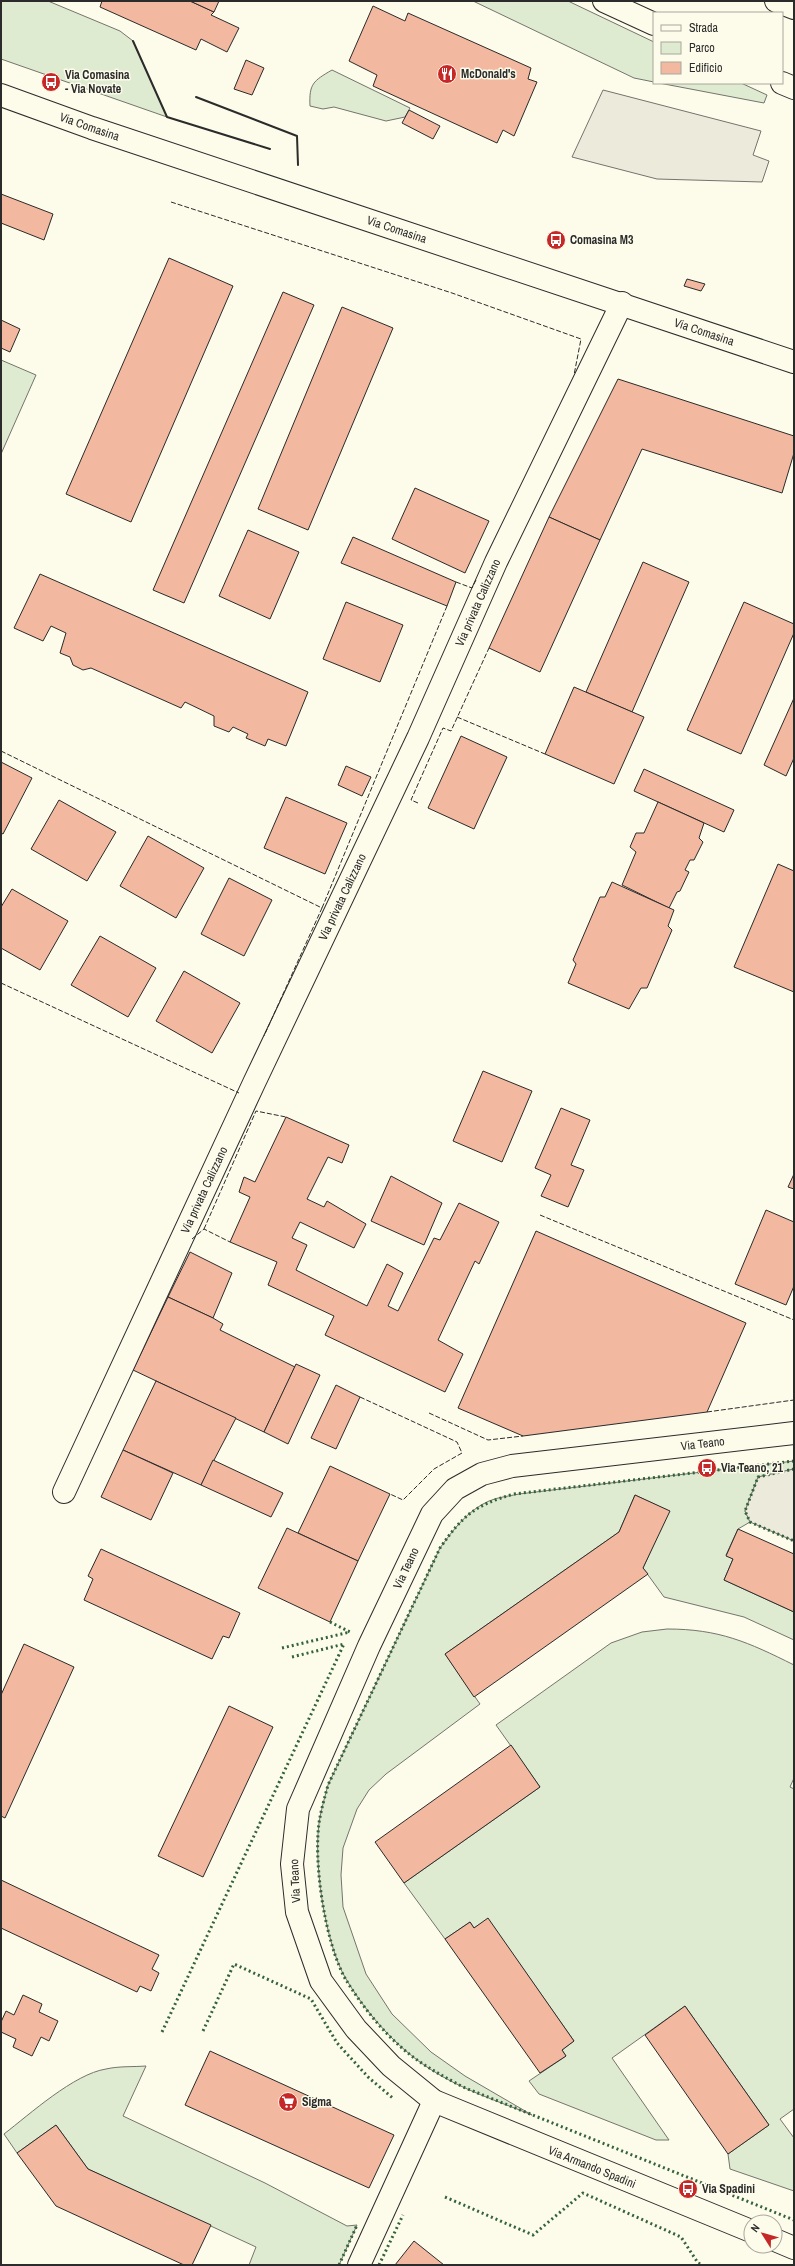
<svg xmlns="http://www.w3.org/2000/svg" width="795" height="2266" font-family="'Archivo Narrow',sans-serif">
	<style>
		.green { fill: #deebd1; stroke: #74746e }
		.parking { fill: #eceadb; stroke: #74746e }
		.building { fill: #f2b8a0; stroke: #2b2b2b }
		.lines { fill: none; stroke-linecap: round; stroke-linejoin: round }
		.minor-casing { stroke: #2b2b2b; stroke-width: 24 }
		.major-casing { stroke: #2b2b2b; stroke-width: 24 }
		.highway-casing { stroke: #2b2b2b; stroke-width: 24 }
		.minor { stroke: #fdfbea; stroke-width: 22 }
		.major { stroke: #fdfbea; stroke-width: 22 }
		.highway { stroke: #fdfbea; stroke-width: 22 }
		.hedge { stroke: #34623c; stroke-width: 3; stroke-dasharray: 2 3; stroke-linecap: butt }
		.fence { stroke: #2b2b2b; stroke-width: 1; stroke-dasharray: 5 2; stroke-linecap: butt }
		.wall { stroke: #2b2b2b; stroke-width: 2 }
		.labels { text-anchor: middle; stroke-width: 3; stroke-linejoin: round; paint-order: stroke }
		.poi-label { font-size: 12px; font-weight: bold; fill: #2b2b2b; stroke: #fdfbea; text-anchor: start }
		.street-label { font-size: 12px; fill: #2b2b2b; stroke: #fdfbea }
	</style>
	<rect width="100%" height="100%" fill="#fdfbea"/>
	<g class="green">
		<path d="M1,1H48L120,31L133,41L167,117L1,59Z"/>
		<path d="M473,1H568L654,42V82L634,78Z"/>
		<path d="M332,70L410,108L405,117L386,121L334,107L323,109L310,106C309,84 313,81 332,70Z"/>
		<path d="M659,83H741L767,95L764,103Z"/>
		<path d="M1,360L36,375L1,454Z"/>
		<path d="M794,1461V1469L758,1477L745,1511L750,1522L738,1529L726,1555L733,1559L724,1580L794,1612V1640L744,1617L664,1597L643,1568L669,1511L635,1495L619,1532L445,1654L480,1704L386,1774L369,1790L357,1809L343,1848L341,1875L343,1907L366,1974L392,2014L431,2052L465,2076L532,2115C498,2101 462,2090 430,2069C396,2047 367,2014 346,1979C325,1944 312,1858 320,1817C322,1807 325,1796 328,1785L440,1548C453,1530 468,1510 489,1501C498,1497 510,1496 519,1494Z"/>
		<path d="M667,1629C719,1629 748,1642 794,1665V1778L790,1787L794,1789V2109L780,2119L794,2138V2191L730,2169L728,2154L769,2125L685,2006L612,2058L669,2140H656L539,2094L529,2081L566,2056L562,2050L574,2041L488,1919L474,1928L470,1922L445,1939L404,1883L540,1787L496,1725L611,1643L642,1632Z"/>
		<path d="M146,2066L123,2116L265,2183L347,2226L357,2225L339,2265H249L256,2247L88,2169L56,2125L17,2153L4,2134C30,2114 74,2074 106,2069C119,2066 133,2067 146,2066Z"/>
	</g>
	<g class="parking">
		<path d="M603,90L761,131L753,155L769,161L762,182L657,179L572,157Z"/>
		<path d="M794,1469V1541L750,1522L745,1511L758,1477Z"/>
	</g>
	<g class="building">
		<path d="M102,1H190L214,12L211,15L239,28L227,52L201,39L196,50L100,7Z"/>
		<path d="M190,1H219L214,12Z"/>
		<path d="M373,6L405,21L408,13L531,68L528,79L537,82L514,136L503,130L497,143L373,86L377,75L349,61Z"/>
		<path d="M246,60L264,68L252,95L234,89Z"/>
		<path d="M409,110L440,126L433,139L402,123Z"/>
		<path d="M1,194L53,214L44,240L1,223Z"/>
		<path d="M169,258L233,286L131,522L66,494Z"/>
		<path d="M687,279L705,284L701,291L684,286Z"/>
		<path d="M283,292L314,305L184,603L153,590Z"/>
		<path d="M342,307L393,328L308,530L258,509Z"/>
		<path d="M1,320L20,329L10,352L1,348Z"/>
		<path d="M618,379L794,436V453L782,493L642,449L600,540L549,517Z"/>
		<path d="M415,488L489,521L465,573L392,539Z"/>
		<path d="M549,517L600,540L540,672L489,648Z"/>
		<path d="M248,530L299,552L270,619L219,596Z"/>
		<path d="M353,537L456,582L447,606L341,563Z"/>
		<path d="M643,562L689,582L632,712L586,692Z"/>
		<path d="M40,574L308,692L286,746L268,739L265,746L246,738L248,734L233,727L229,732L214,726V716L185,702L181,708L91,668L83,670L73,665L70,657L60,653L66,633L51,626L43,641L14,628Z"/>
		<path d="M346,602L403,625L380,682L323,659Z"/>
		<path d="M744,602L794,624V633L741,754L687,730Z"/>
		<path d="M574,687L644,717L614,784L545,754Z"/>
		<path d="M794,698V758L786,776L764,765Z"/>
		<path d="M461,736L507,757L474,829L428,808Z"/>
		<path d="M1,762L32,778L3,834L1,833Z"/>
		<path d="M346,766L371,777L362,796L338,785Z"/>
		<path d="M644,769L734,810L724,832L634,791Z"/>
		<path d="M286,797L347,823L325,874L264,848Z"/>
		<path d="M59,800L116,832L87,881L31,849Z"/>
		<path d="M658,802L704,823L699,838L703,842L694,860H690L685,870L689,872L680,891L677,892L669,908L622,885L636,852L630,847L636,833H644Z"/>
		<path d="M148,836L204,868L176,918L120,886Z"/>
		<path d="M778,864L794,871V992L734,967Z"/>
		<path d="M229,878L272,900L244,956L201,934Z"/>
		<path d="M612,882L674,910L668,926L672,930L647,988H641L629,1009L568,983L576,964L573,960L600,897H605Z"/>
		<path d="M12,889L68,921L40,970L1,948V907Z"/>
		<path d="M100,936L156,968L128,1017L71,985Z"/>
		<path d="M184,971L240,1003L212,1053L156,1021Z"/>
		<path d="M483,1071L532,1091L502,1162L453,1141Z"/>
		<path d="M561,1108L590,1120L571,1165L584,1170L568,1207L541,1196L551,1175L535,1168Z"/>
		<path d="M286,1117L349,1145L342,1163L328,1157L307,1199L324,1207L327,1201L366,1224L354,1248L300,1222L292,1238L307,1245L296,1270L367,1306L387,1264L403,1273L388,1306L398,1311L434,1238L440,1240L459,1203L499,1222L479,1264L475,1261L438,1340L463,1354L445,1392L325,1335L334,1316L268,1285L277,1262L230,1242L250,1197L239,1192L244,1177L255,1182Z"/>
		<path d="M794,1174V1189L788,1187Z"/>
		<path d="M391,1176L442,1203L424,1245L371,1221Z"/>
		<path d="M766,1210L794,1222V1286L786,1305L735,1284Z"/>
		<path d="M536,1231L746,1323L707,1412L523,1436L458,1408Z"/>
		<path d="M190,1252L232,1273L213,1318L168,1297Z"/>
		<path d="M168,1297L213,1318L223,1324L220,1330L295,1367L264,1432L133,1370Z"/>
		<path d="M296,1364L320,1375L288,1444L264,1432Z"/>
		<path d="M156,1381L236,1418L201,1485L123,1450Z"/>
		<path d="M336,1385L360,1397L336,1449L311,1438Z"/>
		<path d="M123,1450L173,1473L151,1520L101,1497Z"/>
		<path d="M213,1460L283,1493L271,1517L201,1485Z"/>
		<path d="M330,1466L390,1494L358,1561L298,1533Z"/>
		<path d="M635,1495L670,1511L643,1568L648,1574L474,1697L445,1654L619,1532Z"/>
		<path d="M287,1528L358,1561L330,1622L258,1588Z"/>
		<path d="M738,1529L794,1554V1612L724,1580L733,1559L726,1556Z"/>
		<path d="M101,1549L240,1613L229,1638L223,1636L212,1659L84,1600L93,1579L88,1576Z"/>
		<path d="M24,1644L74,1667L5,1818L1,1816V1695Z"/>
		<path d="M229,1706L273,1727L203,1877L158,1856Z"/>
		<path d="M511,1745L540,1787L404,1883L375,1842Z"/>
		<path d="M1,1880L159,1955L152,1969L159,1973L151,1991L140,1986L137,1992L1,1928Z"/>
		<path d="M488,1918L574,2041L562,2050L566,2056L540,2073L445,1939L470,1922L474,1928Z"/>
		<path d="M23,1995L42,2004L39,2012L58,2021L49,2041L41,2037L32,2056L13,2047L16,2039L1,2032V2022L6,2011L14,2015Z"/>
		<path d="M685,2006L769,2125L728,2154L645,2035Z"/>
		<path d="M210,2051L394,2135L369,2188L185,2105Z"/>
		<path d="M56,2125L88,2169L211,2225L192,2265H184L56,2206L17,2153Z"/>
		<path d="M414,2241L444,2265H395Z"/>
	</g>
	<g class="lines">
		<defs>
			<g id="minor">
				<path id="s1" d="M64,1492L254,1083L418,738L496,562L622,303"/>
				<path id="s2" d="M751,2231L434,2101L391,2066L356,2029L321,1981L297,1912L292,1864L298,1809L369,1646L432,1514L455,1489L482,1474L512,1466L794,1433"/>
				<path d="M775,2240L794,2248"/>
				<path d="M359,2265L434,2101"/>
			</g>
			<g id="major">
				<path id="s3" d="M1,95L92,128L794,362"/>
			</g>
			<g id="highway">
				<path d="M604,1L654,24"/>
				<path d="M776,1L794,8"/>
				<path d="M782,83L794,88"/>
			</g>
		</defs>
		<use href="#minor" class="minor-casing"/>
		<use href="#major" class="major-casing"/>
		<use href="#highway" class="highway-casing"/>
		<use href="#minor" class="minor"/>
		<use href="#major" class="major"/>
		<use href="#highway" class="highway"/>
		<g class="hedge">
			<path d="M794,1461L514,1494C475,1505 463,1515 440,1548L328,1785C325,1796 322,1807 320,1817C312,1858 325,1944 346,1980C361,2004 380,2029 402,2048C420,2064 441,2075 463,2087L794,2220"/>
			<path d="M794,1469L758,1477L745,1511L750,1522L794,1541"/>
			<path d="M330,1622L350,1632"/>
			<path d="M282,1648L350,1632"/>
			<path d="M292,1657L344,1644"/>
			<path d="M203,2031L234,1964L311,1999L337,2043L369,2078L394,2099"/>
			<path d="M162,2032L344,1644"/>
			<path d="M445,2197L533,2235L583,2193L681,2237L698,2263L703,2265"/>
			<path d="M339,2265L357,2225"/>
			<path d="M379,2265L403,2215"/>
		</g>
		<g class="fence">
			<path d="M171,202L452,293L581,339L574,375"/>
			<path d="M456,582L472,588L476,580"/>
			<path d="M457,717L545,754"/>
			<path d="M1,751L322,908L264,1036"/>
			<path d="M418,803L411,800L443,728L451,731L489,648"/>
			<path d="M322,908L447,606"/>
			<path d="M1,983L239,1093"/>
			<path d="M540,1215L794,1320"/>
			<path d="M204,1229L256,1111L286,1117"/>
			<path d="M192,1239L204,1229L230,1242"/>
			<path d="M360,1397L457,1442L462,1453L434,1469L403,1500L390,1494"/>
			<path d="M707,1412L794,1400"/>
			<path d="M429,1413L488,1440L523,1436"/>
		</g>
		<g class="wall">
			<path d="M133,41L167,117L270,149"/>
			<path d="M196,97L297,136L298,165"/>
		</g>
	</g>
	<defs>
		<symbol id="restaurant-disc" viewBox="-11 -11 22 22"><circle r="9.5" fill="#c62828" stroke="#fdfbea"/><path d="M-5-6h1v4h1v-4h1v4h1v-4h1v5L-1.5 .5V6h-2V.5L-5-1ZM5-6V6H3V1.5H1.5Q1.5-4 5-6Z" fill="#fff"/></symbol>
		<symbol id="bus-disc" viewBox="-11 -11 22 22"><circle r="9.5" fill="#c62828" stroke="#fdfbea"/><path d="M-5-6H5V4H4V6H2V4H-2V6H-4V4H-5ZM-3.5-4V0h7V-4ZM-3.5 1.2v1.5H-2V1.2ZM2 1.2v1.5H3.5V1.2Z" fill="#fff"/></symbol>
		<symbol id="supermarket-disc" viewBox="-11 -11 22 22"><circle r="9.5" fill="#c62828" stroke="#fdfbea"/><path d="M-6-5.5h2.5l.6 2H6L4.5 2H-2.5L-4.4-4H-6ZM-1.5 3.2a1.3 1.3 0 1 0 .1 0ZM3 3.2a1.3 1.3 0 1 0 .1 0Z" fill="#fff"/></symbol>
	</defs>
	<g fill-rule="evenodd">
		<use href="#restaurant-disc" x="436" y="63" width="22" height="22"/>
		<use href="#bus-disc" x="40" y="71" width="22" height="22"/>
		<use href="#bus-disc" x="545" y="229" width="22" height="22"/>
		<use href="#bus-disc" x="696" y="1457" width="22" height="22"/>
		<use href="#supermarket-disc" x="277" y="2091" width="22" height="22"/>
		<use href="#bus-disc" x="677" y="2178" width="22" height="22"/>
	</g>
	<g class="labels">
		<g class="poi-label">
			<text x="461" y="78">McDonald's</text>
			<text x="65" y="79">Via Comasina<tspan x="65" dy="14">- Via Novate</tspan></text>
			<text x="570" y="244">Comasina M3</text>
			<text x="721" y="1472">Via Teano, 21</text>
			<text x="302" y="2106">Sigma</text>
			<text x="702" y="2193">Via Spadini</text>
		</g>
		<g class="street-label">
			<text dy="4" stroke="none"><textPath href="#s3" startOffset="94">Via Comasina</textPath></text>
			<text dy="4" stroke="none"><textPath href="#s3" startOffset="418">Via Comasina</textPath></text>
			<text dy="4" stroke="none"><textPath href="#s3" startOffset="742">Via Comasina</textPath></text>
			<text dy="4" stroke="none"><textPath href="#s1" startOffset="981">Via privata Calizzano</textPath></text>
			<text dy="4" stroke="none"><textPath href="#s1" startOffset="657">Via privata Calizzano</textPath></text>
			<text dy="4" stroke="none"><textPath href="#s1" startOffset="333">Via privata Calizzano</textPath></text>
			<text dy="4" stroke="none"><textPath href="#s2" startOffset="1297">Via Teano</textPath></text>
			<text dy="4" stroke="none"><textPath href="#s2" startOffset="949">Via Teano</textPath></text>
			<text transform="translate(295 1881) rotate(-93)" y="4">Via Teano</text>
			<text transform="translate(592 2167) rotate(22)" y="4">Via Armando Spadini</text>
		</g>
	</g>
	<rect width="795" height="2266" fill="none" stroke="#2b2b2b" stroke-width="4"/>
	<rect x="653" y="12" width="130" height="72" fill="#fdfbea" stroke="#a9a89e"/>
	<rect x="661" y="25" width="20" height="6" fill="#fdfbea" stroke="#a9a89e"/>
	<text x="689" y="32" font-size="12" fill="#2b2b2b">Strada</text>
	<rect x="661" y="42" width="20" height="12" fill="#deebd1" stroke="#a9a89e"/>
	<text x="689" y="52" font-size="12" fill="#2b2b2b">Parco</text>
	<rect x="661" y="62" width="20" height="12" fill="#f2b8a0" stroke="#a9a89e"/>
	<text x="689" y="72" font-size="12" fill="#2b2b2b">Edificio</text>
	<g transform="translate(763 2234) rotate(307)"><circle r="19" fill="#fdfbea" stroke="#a9a89e"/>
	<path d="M0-3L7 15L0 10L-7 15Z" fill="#c62828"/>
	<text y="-6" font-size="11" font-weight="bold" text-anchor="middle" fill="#2b2b2b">N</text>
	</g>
</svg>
